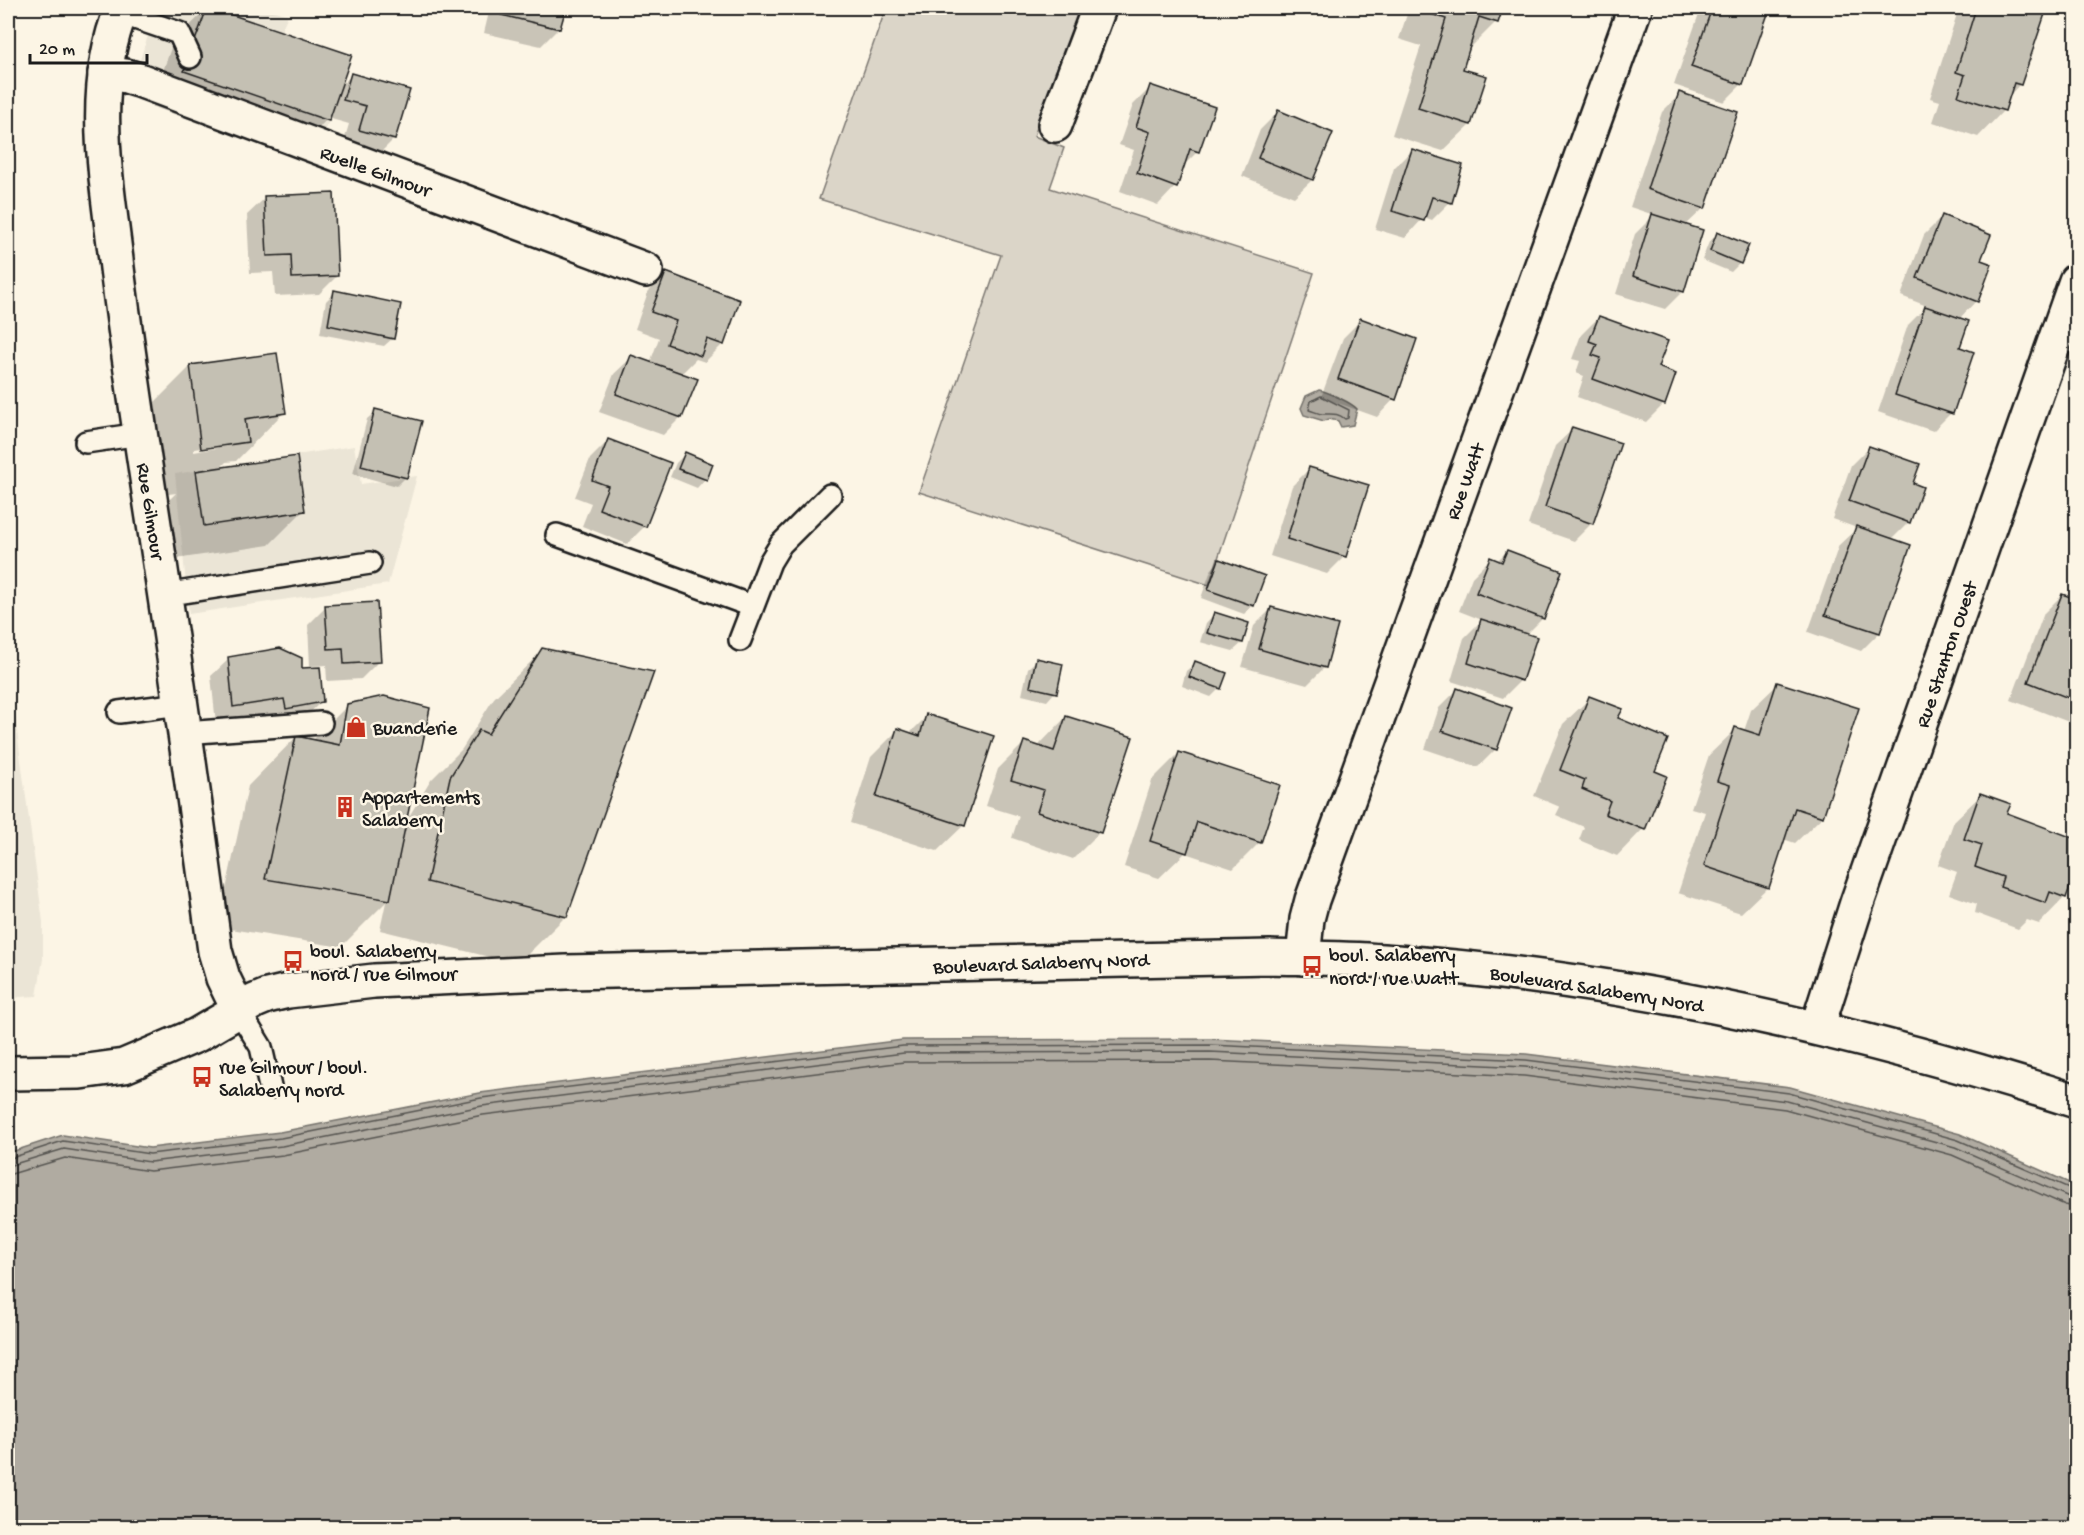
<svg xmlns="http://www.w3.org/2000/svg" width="2084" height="1535" font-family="'Gochi Hand',sans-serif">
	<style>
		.built { fill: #ebe5d6 }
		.green { fill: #dbd5c8; stroke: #7c7872; stroke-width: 1.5 }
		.water { fill: #b0aba1; stroke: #75726c; stroke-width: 1.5 }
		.shadow { fill: #0003; fill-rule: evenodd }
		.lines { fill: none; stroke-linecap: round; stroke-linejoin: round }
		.shore { stroke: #575551; stroke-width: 1.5 }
		.building { fill: #c4c0b3; stroke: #1c1c1c; stroke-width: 1.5 }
		.service-casing { stroke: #1c1c1c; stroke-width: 26 }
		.minor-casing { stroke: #1c1c1c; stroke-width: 38 }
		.tertiary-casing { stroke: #1c1c1c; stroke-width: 38 }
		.service { stroke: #fcf5e5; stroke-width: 21 }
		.minor { stroke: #fcf5e5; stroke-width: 33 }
		.tertiary { stroke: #fcf5e5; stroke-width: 33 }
		.labels { text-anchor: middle; stroke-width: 5; stroke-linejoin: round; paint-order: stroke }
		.street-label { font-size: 20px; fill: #1c1c1c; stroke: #fcf5e5 }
		.poi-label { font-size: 20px; fill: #1c1c1c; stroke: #fcf5e5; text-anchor: start }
	</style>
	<rect width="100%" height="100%" fill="#fcf5e5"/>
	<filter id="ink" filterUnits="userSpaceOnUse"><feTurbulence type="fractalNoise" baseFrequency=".0167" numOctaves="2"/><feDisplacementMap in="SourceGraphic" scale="12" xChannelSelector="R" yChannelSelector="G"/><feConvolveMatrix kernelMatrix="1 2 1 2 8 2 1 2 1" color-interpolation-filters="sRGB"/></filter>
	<g filter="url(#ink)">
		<g class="built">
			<path d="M157,8H265L288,15L281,31L329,121L322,137L138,66Z"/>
			<path d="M354,446L361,484L417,476L388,584L189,614L175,474Z"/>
			<path d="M8,665L43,922V959L37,996L19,997L8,1003Z"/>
		</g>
		<path class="green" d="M886,8H1080L1034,136L1064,148L1050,188L1314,273L1209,585L919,492L1001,255L819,199Z"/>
		<g class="water">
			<path d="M1319,390C1328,392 1352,403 1357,409L1353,425L1341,427L1338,421L1329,419L1324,421L1304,415L1301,408L1306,396Z"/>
			<path d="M1210,1039L1526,1054L1790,1087L1960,1134L2076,1186V1527H8V1153L63,1135L150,1148L280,1132L480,1093L903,1040Z"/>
		</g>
		<g class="shadow">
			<path d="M208,8L350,56L339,87L352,75L394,139L376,157L342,148L349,124L328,118L293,155L151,106L173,42Z"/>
			<path d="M490,8H564L559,28L541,46L484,33Z"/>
			<path d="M1409,8H1501L1496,22L1470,48H1468L1461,70L1470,125L1443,151L1392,135L1421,46L1399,39Z"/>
			<path d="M1701,8H1769L1742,84L1724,102L1674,85Z"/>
			<path d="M1964,8H2045L2020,84L2009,96L2004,110L1978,137L1933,122L1940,101L1930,98L1957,14Z"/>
			<path d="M1151,87L1198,151L1183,166L1175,187L1158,205L1120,191L1134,150L1119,145L1133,105Z"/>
			<path d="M1680,94L1704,208L1685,226L1683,291L1665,309L1616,294L1635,234L1654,215L1630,207L1662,112Z"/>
			<path d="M1278,112L1331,134L1312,180L1294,197L1242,176L1260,130Z"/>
			<path d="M1412,150L1450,202L1432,220L1424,217L1405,238L1375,229L1394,168Z"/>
			<path d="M265,198L337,276L319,294L275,296L273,272L250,273L247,215Z"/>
			<path d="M1942,217L1979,261L1976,301L1959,319V348L1951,413L1933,431L1878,412L1908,325L1927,306L1901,296L1924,235Z"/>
			<path d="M1718,234L1740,263L1731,272L1702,260L1709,242Z"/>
			<path d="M666,274L723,344L705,362L696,359L681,374V417L663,435L599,412L614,374L632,357L650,363L659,338L635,329L648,292Z"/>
			<path d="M335,292L393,338L384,346L320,334L326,301Z"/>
			<path d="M1599,317L1656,368L1664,404L1646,422L1577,397L1584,376L1576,373L1580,361L1572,359L1581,335Z"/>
			<path d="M1361,320L1394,399L1377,417L1321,397L1343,338Z"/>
			<path d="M191,366L284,412L236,461L226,462L219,469L303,511L269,545L169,560L162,507L176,493L154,496L142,415ZM221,445L217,448L194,452V449Z"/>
			<path d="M376,411L406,477L397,486L353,474L367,419Z"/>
			<path d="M1573,429L1592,523L1574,541L1528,525L1555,446Z"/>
			<path d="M608,441L645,526L627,544L582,526L591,503L575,497L590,459Z"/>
			<path d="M1869,447L1912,484L1909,522L1891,540L1879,633L1861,651L1808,632L1839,545L1857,528L1832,519L1851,465Z"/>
			<path d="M685,454L711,465L705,479L697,488L670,477L676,463Z"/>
			<path d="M1310,468L1345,556L1327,574L1270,556L1292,486Z"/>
			<path d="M2076,513V533L2071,531Z"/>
			<path d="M1507,551L1543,618L1526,635L1521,680L1503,698L1451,681L1464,638L1482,620L1459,611L1472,577L1490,559L1497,561Z"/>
			<path d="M1219,561L1263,577L1252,606L1244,614L1201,598L1211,570Z"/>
			<path d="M2062,595L2076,601V721L2074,724L2011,700L2044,613Z"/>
			<path d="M326,607L379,661L361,679L327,681L326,665L310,666L308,625Z"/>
			<path d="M1272,608L1325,667L1307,685L1242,667L1254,626Z"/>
			<path d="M1214,614L1242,643L1233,651L1200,642L1206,623Z"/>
			<path d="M543,650L566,916L518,964L380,930L386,902L341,947L218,927L248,786L296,737L312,741L348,705L405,823L431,780L462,749L494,698Z"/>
			<path d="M229,659L301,670L321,702L303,719L268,726L267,716L216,724L211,676Z"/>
			<path d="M1037,660L1055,692L1047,701L1022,695L1028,668Z"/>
			<path d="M1195,663L1220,688L1211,697L1182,686L1186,671Z"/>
			<path d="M1778,684L1857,709L1822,817L1795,843L1783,839L1768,887L1741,913L1678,893L1705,812L1691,808L1709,755L1736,729L1744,731L1751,710Z"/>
			<path d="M1457,690L1496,749L1478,767L1425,749L1439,708Z"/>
			<path d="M1590,698L1616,719L1653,772L1643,829L1617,856L1579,840L1584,827L1556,815L1560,807L1534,796L1563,724Z"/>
			<path d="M927,716L964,825L937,851L850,823L871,757L898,730L909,734Z"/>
			<path d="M1066,717L1100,832L1073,859L1012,838L1019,816L986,806L998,769L1024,743L1039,747L1040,744Z"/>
			<path d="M1179,753L1260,842L1233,869L1185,853L1159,878L1124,867L1152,780Z"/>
			<path d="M1981,795L2005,814L2076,840V865L2065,897L2039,924L2027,920L2018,929L1975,913L1977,904L1949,894L1957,872L1938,865L1954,821Z"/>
		</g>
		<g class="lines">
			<g class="shore">
				<path d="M1321,396L1349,410L1348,418L1345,419C1338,413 1333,414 1325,414C1320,415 1314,411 1309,410L1311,401Z"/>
				<path d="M8,1159L63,1141L150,1154L281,1138L481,1098L903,1046L1210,1045L1526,1060L1789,1093L1958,1140L2076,1191"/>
				<path d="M8,1166L64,1149L150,1162L282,1146L482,1106L904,1053L1210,1052L1525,1067L1787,1101L1955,1147L2069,1197L2076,1198"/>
				<path d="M8,1175L65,1158L150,1171L283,1155L483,1115L904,1062L1210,1061L1524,1076L1785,1109L1952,1155L2065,1205L2076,1207"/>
			</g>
		</g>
		<g class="building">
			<path d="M207,8H212L352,55L329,121L184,71Z"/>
			<path d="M503,8H566L560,29L501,15Z"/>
			<path d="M1426,8H1503L1498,23L1479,17L1463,69L1487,76L1471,125L1418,108L1446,19L1425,12Z"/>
			<path d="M1712,8H1770L1743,85L1691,67Z"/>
			<path d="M1976,8H2047L2021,85L2014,83L2005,111L1958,96L1965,75L1956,72Z"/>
			<path d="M351,73L410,90L395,140L359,130L366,106L343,100Z"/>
			<path d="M1150,85L1215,107L1199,152L1190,149L1177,188L1137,173L1150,132L1136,127Z"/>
			<path d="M1679,92L1738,112L1705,209L1647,189Z"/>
			<path d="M1278,110L1333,133L1313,180L1258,158Z"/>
			<path d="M1412,149L1463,165L1452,203L1432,197L1424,221L1392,211Z"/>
			<path d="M334,193L338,276L292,278L291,255L267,256L264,196Z"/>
			<path d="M1652,214L1703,230L1684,292L1633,276Z"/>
			<path d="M1942,215L1991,235L1981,260L1992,264L1978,302L1917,278Z"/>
			<path d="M1717,232L1749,245L1741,264L1710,251Z"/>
			<path d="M666,272L740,300L724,345L707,339L701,356L667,344L676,321L651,312Z"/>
			<path d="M334,290L401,304L394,339L328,325Z"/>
			<path d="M1925,306L1969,321L1960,347L1974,352L1953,414L1895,395Z"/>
			<path d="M1599,316L1668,341L1658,367L1676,374L1665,405L1593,379L1601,358L1592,355L1597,344L1589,341Z"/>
			<path d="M1360,318L1417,339L1396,400L1338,379Z"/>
			<path d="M277,353L286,413L245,419L248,442L201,449L190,365Z"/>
			<path d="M631,355L698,379L682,418L616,394Z"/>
			<path d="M375,409L422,421L407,478L361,466Z"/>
			<path d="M1572,427L1621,443L1593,524L1545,507Z"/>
			<path d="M608,439L671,463L646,527L599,509L608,486L592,480Z"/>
			<path d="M1869,446L1920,464L1913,483L1923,487L1910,523L1849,501Z"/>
			<path d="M685,452L713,464L707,480L678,469Z"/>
			<path d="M297,456L305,511L204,526L196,471Z"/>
			<path d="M1309,467L1369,485L1346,557L1287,539Z"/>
			<path d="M1856,526L1911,545L1880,633L1825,615Z"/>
			<path d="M1507,550L1562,571L1544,619L1476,593L1490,557L1502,562Z"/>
			<path d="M1219,559L1265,576L1254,606L1208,590Z"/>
			<path d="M2062,594L2076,599V701L2028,682Z"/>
			<path d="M377,602L381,662L344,664L343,648L328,649L325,605Z"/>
			<path d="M1271,607L1338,625L1326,668L1259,649Z"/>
			<path d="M1214,612L1249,623L1243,643L1207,633Z"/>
			<path d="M1481,619L1537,637L1522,681L1468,663Z"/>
			<path d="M280,648L302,658V668L320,667L323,702L286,709L284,699L233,707L228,657Z"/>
			<path d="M542,648L654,672L567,917L427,882L450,777L479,730L488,734Z"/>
			<path d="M1036,658L1063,664L1057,693L1030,687Z"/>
			<path d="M1195,661L1227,673L1221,689L1189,677Z"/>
			<path d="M1777,682L1859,708L1823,817L1795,808L1769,888L1704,866L1730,785L1717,781L1735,727L1760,735Z"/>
			<path d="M1457,688L1512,708L1497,750L1442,731Z"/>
			<path d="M384,696L430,708L390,900L265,879L296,736L340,745L347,704Z"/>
			<path d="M1589,696L1623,709L1618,718L1668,739L1655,771L1667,776L1645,830L1605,814L1610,801L1582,789L1585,780L1560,770Z"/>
			<path d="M926,714L994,736L965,826L876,797L897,728L920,736Z"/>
			<path d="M1066,716L1133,737L1101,833L1037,812L1044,790L1011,780L1024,741L1054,751Z"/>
			<path d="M1179,752L1280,785L1261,843L1197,822L1187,853L1150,841Z"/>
			<path d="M1980,793L2011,804L2007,813L2076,839V870L2066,898L2050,892L2046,903L2000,887L2003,877L1975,867L1982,845L1964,839Z"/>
		</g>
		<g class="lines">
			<defs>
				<g id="service">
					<path d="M120,13L179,33L190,57"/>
					<path d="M86,442L140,434"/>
					<path d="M557,535L752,606"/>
					<path d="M164,595L370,563"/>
					<path d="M740,640L770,562L781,544L830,495"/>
					<path d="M119,712L180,704"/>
					<path d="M184,733L321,723"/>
					<path d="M239,1011L261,1047L270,1087"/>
				</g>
				<g id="minor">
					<path d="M122,8C88,90 107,182 117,268C127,347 139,426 151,505C174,653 195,802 215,951L223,978L239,1011"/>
					<path d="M105,73L126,76L139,80L646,270"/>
					<path d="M1055,125L1099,8"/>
					<path d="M1303,958L1307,919L1312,900L1635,8"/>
					<path d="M1817,1028L1857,903L2076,281"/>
				</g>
				<path id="tertiary" d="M8,1073L80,1072L124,1066L197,1035L255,1001L267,996L288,991L374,981L566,972L1270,957C1308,958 1346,958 1383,961C1620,977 1851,1029 2076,1101"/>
			</defs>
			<use href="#service" class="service-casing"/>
			<use href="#minor" class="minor-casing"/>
			<use href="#tertiary" class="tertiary-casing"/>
			<use href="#service" class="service"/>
			<use href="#minor" class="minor"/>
			<use href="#tertiary" class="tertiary"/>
		</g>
	</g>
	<defs>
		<symbol id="shop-bare" viewBox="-9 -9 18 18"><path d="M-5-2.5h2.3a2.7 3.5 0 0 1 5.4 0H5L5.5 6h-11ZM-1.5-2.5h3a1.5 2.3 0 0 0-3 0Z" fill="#c8321e" stroke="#fcf5e5" stroke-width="2.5" paint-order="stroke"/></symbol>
		<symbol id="building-bare" viewBox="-9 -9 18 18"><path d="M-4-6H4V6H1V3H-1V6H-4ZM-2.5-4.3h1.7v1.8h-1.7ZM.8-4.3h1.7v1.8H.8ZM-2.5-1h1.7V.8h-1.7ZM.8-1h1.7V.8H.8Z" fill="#c8321e" stroke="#fcf5e5" stroke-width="2.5" paint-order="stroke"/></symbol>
		<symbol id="bus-bare" viewBox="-9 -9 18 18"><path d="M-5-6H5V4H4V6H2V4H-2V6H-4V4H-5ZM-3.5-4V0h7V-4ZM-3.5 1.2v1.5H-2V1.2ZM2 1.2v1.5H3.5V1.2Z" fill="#c8321e" stroke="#fcf5e5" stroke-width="2.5" paint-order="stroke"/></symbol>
	</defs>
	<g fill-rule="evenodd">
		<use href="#shop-bare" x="341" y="712" width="30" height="30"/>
		<use href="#building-bare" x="330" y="792" width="30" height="30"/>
		<use href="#bus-bare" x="278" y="946" width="30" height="30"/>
		<use href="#bus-bare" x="1297" y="951" width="30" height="30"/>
		<use href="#bus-bare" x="187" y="1062" width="30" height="30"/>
	</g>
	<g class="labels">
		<g class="street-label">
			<text transform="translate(376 170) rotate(20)" y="7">Ruelle Gilmour</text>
			<text transform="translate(1464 481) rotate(-70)" y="7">Rue Watt</text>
			<text transform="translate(152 511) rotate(81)" y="7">Rue Gilmour</text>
			<text transform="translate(1945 654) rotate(-71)" y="7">Rue Stanton Ouest</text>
			<text transform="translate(1041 962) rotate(-2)" y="7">Boulevard Salaberry Nord</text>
			<text transform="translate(1597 988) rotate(9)" y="7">Boulevard Salaberry Nord</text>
		</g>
		<g class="poi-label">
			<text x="373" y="734">Buanderie</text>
			<text x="362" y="803">Appartements<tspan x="362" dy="23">Salaberry</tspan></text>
			<text x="310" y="957">boul. Salaberry<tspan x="310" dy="23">nord / rue Gilmour</tspan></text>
			<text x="1329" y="961">boul. Salaberry<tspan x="1329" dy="23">nord / rue Watt</tspan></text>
			<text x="219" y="1073">rue Gilmour / boul.<tspan x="219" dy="23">Salaberry nord</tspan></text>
		</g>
	</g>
	<rect width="2084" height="1535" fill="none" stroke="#fcf5e5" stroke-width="30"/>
	<rect x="15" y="15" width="2054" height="1505" fill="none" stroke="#1c1c1c" stroke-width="2" filter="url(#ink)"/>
	<path d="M30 54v9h117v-9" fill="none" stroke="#1c1c1c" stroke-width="3"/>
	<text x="39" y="54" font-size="18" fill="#1c1c1c" stroke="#fcf5e5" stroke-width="4.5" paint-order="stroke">20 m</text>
</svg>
